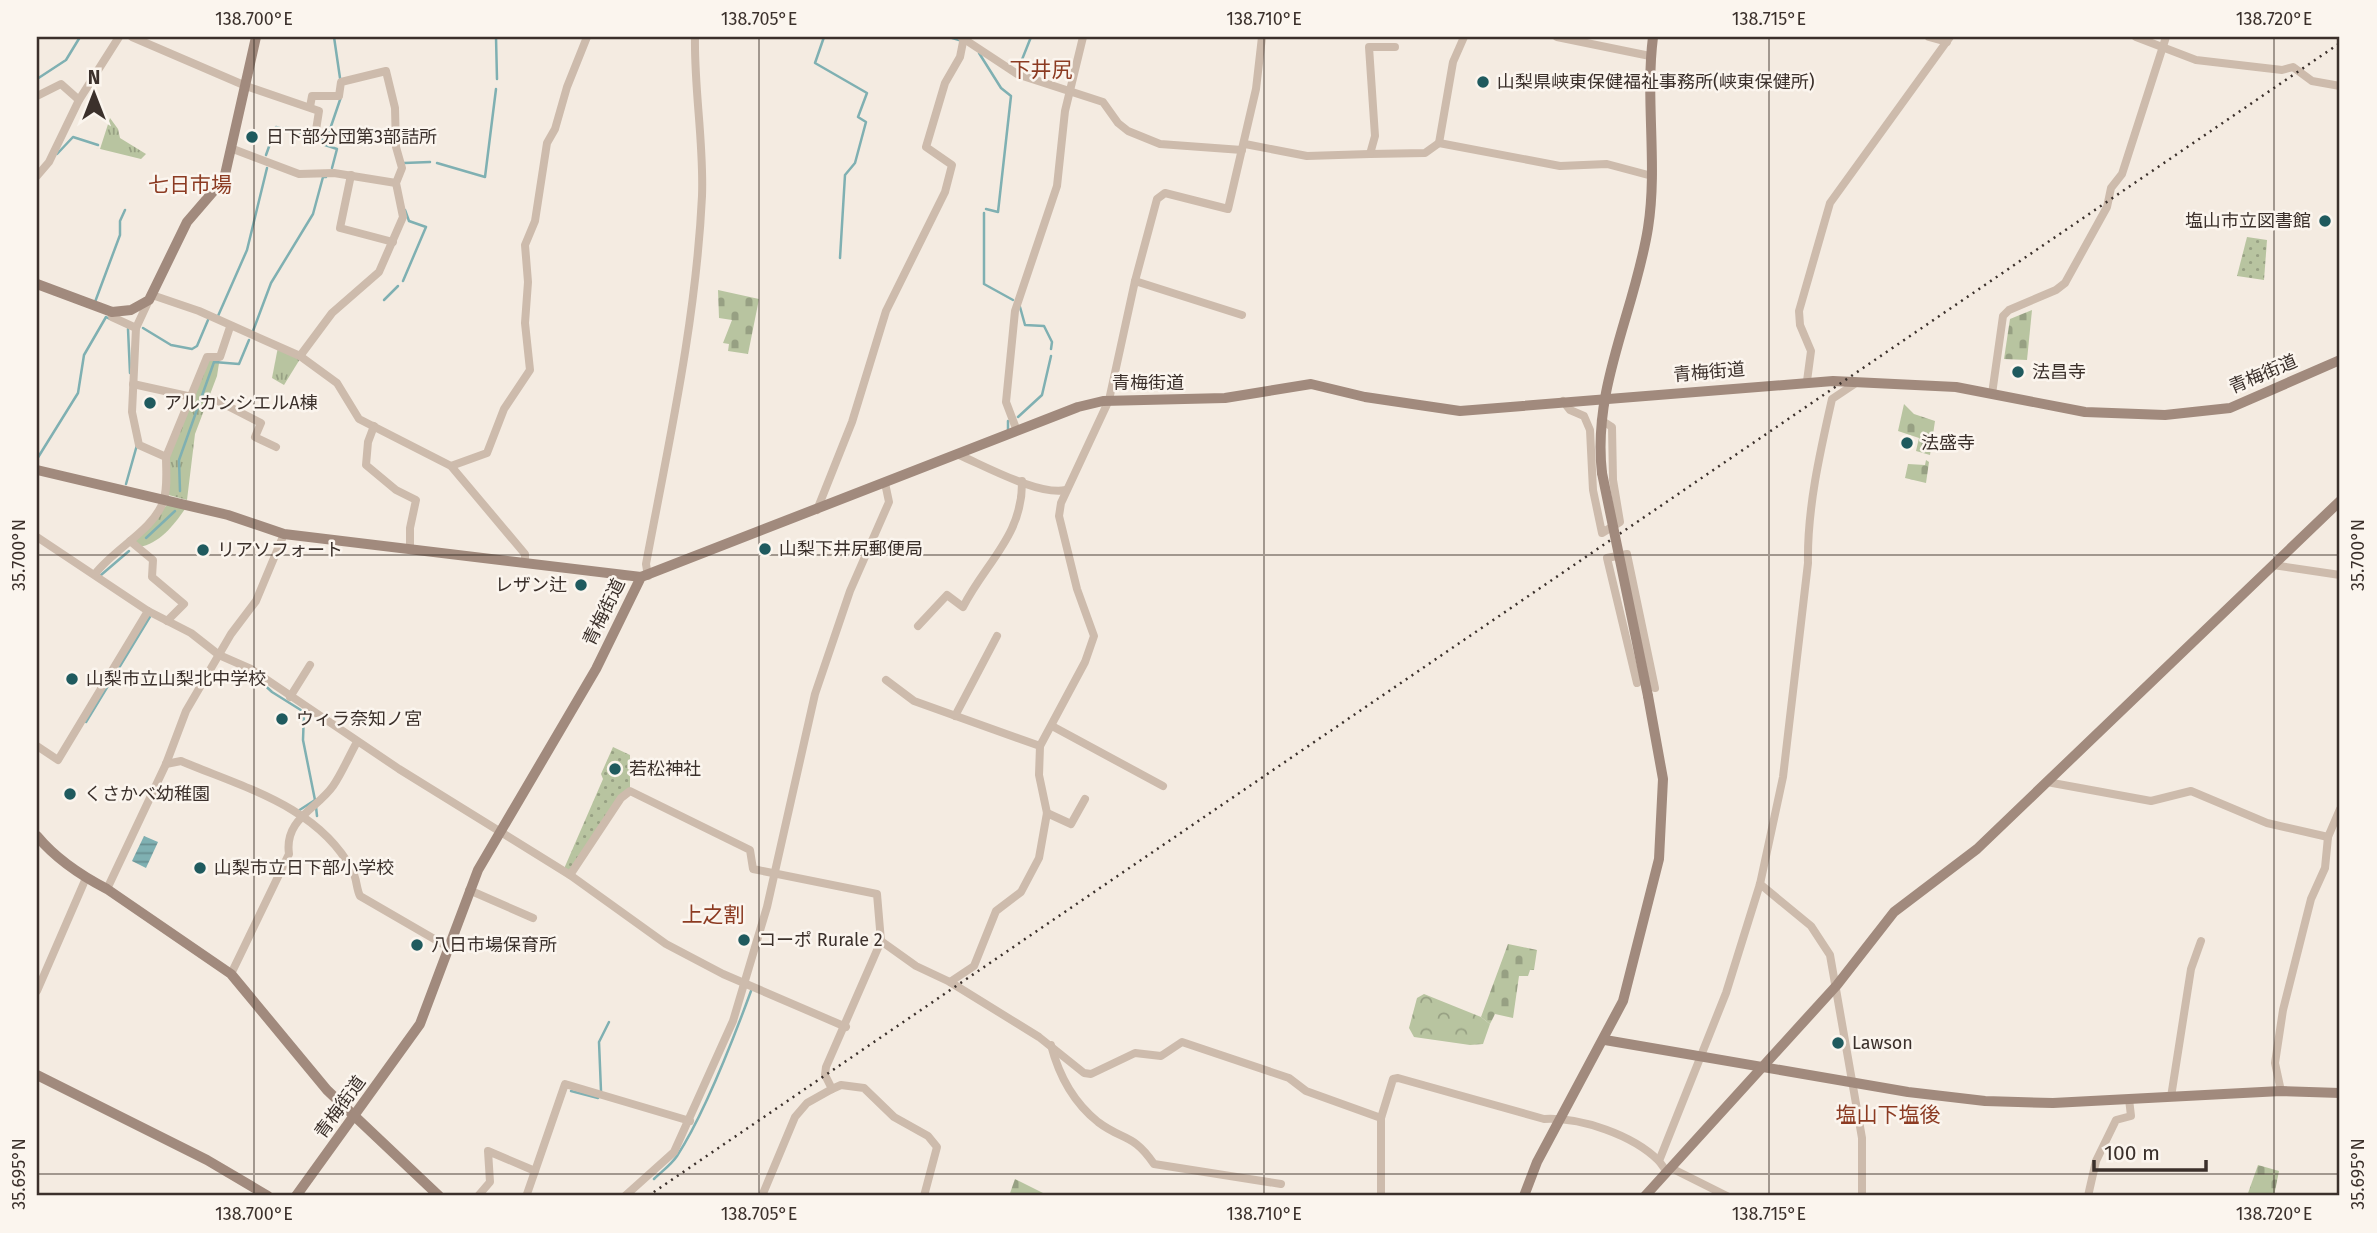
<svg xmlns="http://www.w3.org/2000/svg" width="2377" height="1233" font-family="'Fira Sans','Noto Sans JP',sans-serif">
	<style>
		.grass { fill: url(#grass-tufts) }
		.forest { fill: url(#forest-crowns) }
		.cemetery { fill: url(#cemetery-stones) }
		.park { fill: url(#park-dots) }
		.water { fill: url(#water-rules) }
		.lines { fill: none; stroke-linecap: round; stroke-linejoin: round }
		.stream { stroke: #7fb0b2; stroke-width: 2.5 }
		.street { stroke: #cdbbac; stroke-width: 8 }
		.secondary { stroke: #a18a7d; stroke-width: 10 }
		.rail { stroke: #3b302b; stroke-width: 2.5; stroke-dasharray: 2 5; stroke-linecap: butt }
		.secondary-bridge { stroke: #a18a7d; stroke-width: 10 }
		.ticks { fill: none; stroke: #3b302b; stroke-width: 2; stroke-opacity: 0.45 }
		.poi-dot { fill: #1f5a5e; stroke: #fbf5ee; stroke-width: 2.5 }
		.labels { text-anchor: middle; stroke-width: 5; stroke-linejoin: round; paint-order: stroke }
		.poi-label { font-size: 18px; fill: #3b302b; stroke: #fbf5ee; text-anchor: start }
		.street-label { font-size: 18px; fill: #3b302b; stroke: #fbf5ee }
		.quarter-label { font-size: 21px; fill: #8c3b22; stroke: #fbf5ee }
		.neatline { fill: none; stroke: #3b302b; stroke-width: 2.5 }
		.ticks-label { font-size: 18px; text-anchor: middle; fill: #3b302b }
	</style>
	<defs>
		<pattern id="grass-tufts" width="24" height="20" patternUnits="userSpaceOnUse" patternTransform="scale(1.75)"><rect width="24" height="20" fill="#b8c4a0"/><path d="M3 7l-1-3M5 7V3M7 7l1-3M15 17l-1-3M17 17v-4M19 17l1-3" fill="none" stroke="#97a083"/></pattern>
		<pattern id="forest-crowns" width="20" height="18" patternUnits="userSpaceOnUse" patternTransform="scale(1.75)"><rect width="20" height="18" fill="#b8c4a0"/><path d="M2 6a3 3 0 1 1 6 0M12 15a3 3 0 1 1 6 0" fill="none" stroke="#97a083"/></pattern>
		<pattern id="cemetery-stones" width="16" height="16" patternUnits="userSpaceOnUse" patternTransform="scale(1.75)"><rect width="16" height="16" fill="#b8c4a0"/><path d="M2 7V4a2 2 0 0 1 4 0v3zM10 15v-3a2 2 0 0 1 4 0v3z" fill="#97a083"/></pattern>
		<pattern id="park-dots" width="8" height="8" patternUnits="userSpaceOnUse" patternTransform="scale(1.75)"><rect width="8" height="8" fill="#b8c4a0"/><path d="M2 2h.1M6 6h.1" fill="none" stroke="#97a083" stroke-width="1.8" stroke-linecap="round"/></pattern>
		<pattern id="water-rules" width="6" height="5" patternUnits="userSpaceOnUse" patternTransform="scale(1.75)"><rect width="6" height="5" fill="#7fb0b2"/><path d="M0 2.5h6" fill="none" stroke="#699091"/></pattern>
	</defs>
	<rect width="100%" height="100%" fill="#f4ebe1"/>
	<g class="grass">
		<path d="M110,118L118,129L120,138L146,154L141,159L92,147L100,149Z"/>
		<path d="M278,347L300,359L284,385L272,378Z"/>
		<path d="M207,357H220L217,376L195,434L187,500L165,494L166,457Z"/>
		<path d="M168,504L185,509C174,525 159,544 139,547L130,541Z"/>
	</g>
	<path class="forest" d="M1424,994L1481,1017L1490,1024L1483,1044L1470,1045L1414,1037L1409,1028L1417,998Z"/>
	<g class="cemetery">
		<path d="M718,290L759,299L748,354L728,351L729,344L723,343L732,320L719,318Z"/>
		<path d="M2032,310L2027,360L2004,359L2010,319Z"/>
		<path d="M1904,404L1914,414L1935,421L1930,455L1916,451L1919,438L1898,431Z"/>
		<path d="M1926,460L1929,462L1926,483L1905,478L1908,464L1925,465Z"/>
		<path d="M1508,944L1537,950L1534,970H1530L1528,976H1519L1513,1018L1495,1014L1490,1024L1481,1017Z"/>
		<path d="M2258,1165L2279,1171L2274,1196H2247Z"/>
		<path d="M1015,1179L1049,1196H1009Z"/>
	</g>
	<g class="park">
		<path d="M2247,237L2267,240L2264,280L2237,276Z"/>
		<path d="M613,747L630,755V791L570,875L563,871L603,779L601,774Z"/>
	</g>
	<path class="water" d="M144,836L158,842L146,868L132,861Z"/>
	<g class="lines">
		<g class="stream">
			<path d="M334,37L340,78"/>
			<path d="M496,37L497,79"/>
			<path d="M824,37L815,63L867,93L858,117L866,122L855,163L845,175L840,258"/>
			<path d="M949,37L959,40"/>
			<path d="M979,53L1001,88L1011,96L998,212L986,209"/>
			<path d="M1017,72L1031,37"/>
			<path d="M37,79L66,60L80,37"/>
			<path d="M57,154L73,137L98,145"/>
			<path d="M266,155L276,127L324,140"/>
			<path d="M404,163L430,162"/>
			<path d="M437,163L485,177L496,89"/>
			<path d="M332,168L337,149L325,145L324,140L327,138L341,97"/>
			<path d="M984,213V284L1013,300"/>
			<path d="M403,281L426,227L409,221L405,210"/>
			<path d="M384,300L398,286"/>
			<path d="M95,302L120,235V221L125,210"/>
			<path d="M1020,307L1025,325L1044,326L1052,342L1051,349"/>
			<path d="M218,316L247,250L267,168"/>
			<path d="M143,328L171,345L192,349L197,346L208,320"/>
			<path d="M128,329L130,373"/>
			<path d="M253,331L271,283L313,214L323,177H326"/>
			<path d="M1018,417L1042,395L1051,356"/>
			<path d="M1008,430V421"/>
			<path d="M37,459L78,393L84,355L106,317L110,319"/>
			<path d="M126,484L137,445"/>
			<path d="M180,491L179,460L214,362L239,364L249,340"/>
			<path d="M146,538L175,511"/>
			<path d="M101,575L129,551"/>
			<path d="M257,678L272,692L304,712L303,740L315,800"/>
			<path d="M86,722L151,615"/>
			<path d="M316,807L317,816"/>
			<path d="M298,811L315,800"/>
			<path d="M571,1091L598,1098L601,1091L599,1042L609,1022"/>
			<path d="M654,1179C661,1172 671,1165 677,1156C705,1113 733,1040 751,991"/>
		</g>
		<g class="street">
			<path d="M132,37L246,86L319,111L316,130"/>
			<path d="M961,37L1017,74L1103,102L1118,123L1128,131L1160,144L1242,150"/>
			<path d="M1557,37L1650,56"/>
			<path d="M1929,37L1947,42"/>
			<path d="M2136,37L2196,60L2282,70L2293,67L2312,81L2340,86"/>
			<path d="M1395,47H1369L1375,136L1370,154L1425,153L1439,143L1453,62L1464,37"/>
			<path d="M37,96L61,84L79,100"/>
			<path d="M1439,143L1560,166L1607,164L1652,176"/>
			<path d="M1245,144L1307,156L1370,154"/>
			<path d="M233,149L299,174L334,173L396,183"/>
			<path d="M351,175L340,228L393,242"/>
			<path d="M37,176L49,162L79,100L119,37"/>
			<path d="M1135,281L1242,315"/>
			<path d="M152,295L199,311L300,356L337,383L359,419L451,466L525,554V562"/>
			<path d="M112,312V317L136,328"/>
			<path d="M300,356L332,313L379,272L403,217L396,183L402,168L396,147L395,108L386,71L341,82L339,96H312L310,107"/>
			<path d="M1807,381L1811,351L1800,325L1799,311L1830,203L1950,37"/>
			<path d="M133,384L192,397"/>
			<path d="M1992,394L2003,316L2009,310L2056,290L2065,283L2107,207L2111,188L2122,174L2166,37"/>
			<path d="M218,401L261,423L255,437L276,447"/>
			<path d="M1563,401L1570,410L1584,416L1590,430L1593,490L1602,533L1620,522L1613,480L1612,427L1601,420"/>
			<path d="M374,426L368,442L366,465L396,490L416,500L410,528V548"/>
			<path d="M1017,431L1006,402L1015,311L1057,186L1065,111L1083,37"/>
			<path d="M959,455C985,466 1039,496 1066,490"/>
			<path d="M166,457L207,357H220L230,327"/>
			<path d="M451,466L487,453L504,409L530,370L525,323L528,282L525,245L535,221L547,143L555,129L567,87L587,37"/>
			<path d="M817,510L852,422L886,311L945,192L952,165L926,147L945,83L960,57L964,37"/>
			<path d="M37,537L148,611L191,633L219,655L251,669L399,769L570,875L666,944L723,974L846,1027"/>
			<path d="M130,541L153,560L152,577L184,604L167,621"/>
			<path d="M2273,565L2340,575"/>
			<path d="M95,574C114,549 153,530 163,502C168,489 166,471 166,457L139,445L132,412L136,328L149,300"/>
			<path d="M648,576L646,564C669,441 696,321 702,196C704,143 694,90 695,37"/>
			<path d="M918,626L947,595L963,607C986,562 1023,535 1022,481"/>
			<path d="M886,680L914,701L1040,746"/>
			<path d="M1637,683L1607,558L1627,554L1655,688"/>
			<path d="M290,697L310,665"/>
			<path d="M955,716L997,636"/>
			<path d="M1052,726L1163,786"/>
			<path d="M37,746L58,760L148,611"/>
			<path d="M166,764L181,761C242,787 318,806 352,870C357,878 356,888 360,896L448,947"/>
			<path d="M2047,782L2151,801L2191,791L2267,823L2328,837"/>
			<path d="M1047,813L1071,824L1085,799"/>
			<path d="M570,875L621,798L630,791L750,850L753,869L877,894L881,941L826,1067L825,1075L832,1089L807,1103L795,1117L762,1196"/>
			<path d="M1760,884L1811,926L1830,955L1862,1138V1196"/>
			<path d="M107,889L166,764L186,711L231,634L256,601L284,534"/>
			<path d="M469,890L533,918"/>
			<path d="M881,941L916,966L950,982L1039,1037L1084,1073L1091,1074L1135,1053L1161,1056L1182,1042L1289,1078L1306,1091L1381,1118"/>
			<path d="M231,974L289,854C284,819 317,809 333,786C342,773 349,756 357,742"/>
			<path d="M950,982L974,966L996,911L1021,892L1039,858L1047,813L1039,775L1040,746L1085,662L1094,636L1077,589L1059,516L1061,503L1109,400L1135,281L1157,199L1165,193L1228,209L1256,89L1262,37"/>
			<path d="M37,991L86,878"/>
			<path d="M1051,1045C1059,1076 1073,1102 1098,1122C1123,1141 1133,1133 1154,1164L1281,1184"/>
			<path d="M832,1089L841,1085L864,1088L894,1117L928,1136L937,1147L924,1196"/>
			<path d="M2281,1091L2275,1063L2283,1010L2311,899L2325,868L2328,837L2340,809"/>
			<path d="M2171,1097L2191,969L2201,941"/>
			<path d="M1671,1168L1727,1196"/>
			<path d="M535,1171L565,1084L690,1121"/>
			<path d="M1667,1172L1659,1161L1726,993L1760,884L1783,777L1808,563C1807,509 1820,452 1832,399L1856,383"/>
			<path d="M478,1196L490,1182L488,1151L535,1171L527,1194"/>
			<path d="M625,1196L674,1152L733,1021L767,907L815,694L850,591L889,502L885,483"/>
			<path d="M1381,1196V1118L1393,1079L1398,1078L1544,1119C1581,1117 1633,1135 1659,1161"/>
			<path d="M2088,1196L2096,1161L2116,1120L2131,1116L2129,1099"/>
		</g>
		<g class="secondary">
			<path d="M37,284L112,312L131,310L149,300L187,222L224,179L256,37"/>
			<path d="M37,470L228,515L284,534L641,577"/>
			<path d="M1602,473C1592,387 1635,311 1648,228C1658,165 1645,100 1653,37"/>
			<path d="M37,836C56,859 80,875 107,889L231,974L327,1090L439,1196"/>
			<path d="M1605,1040L1908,1092L1985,1101L2053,1103L2281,1091L2340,1093"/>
			<path d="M37,1075L207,1160L268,1196"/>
			<path d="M296,1196L420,1024L478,870L596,669L641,577L1078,407L1103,401L1225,398L1311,384L1365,397L1460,411L1833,381L1956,387L2085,412L2165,415L2230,408L2340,360"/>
			<path d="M1524,1196L1537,1162L1623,1001L1659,859L1663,779L1648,696"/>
			<path d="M1645,1196L1837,985L1894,912L1977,849L2340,501"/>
		</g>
		<path class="rail" d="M648,1196L2340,43"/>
		<path class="secondary-bridge" d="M1602,473L1648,696"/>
	</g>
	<path class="ticks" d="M254,37V1196M759,37V1196M1264,37V1196M1769,37V1196M2274,37V1196M37,555H2340M37,1174H2340"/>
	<g class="poi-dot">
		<circle cx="1483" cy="82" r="7"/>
		<circle cx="252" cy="137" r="7"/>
		<circle cx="2325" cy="221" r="7"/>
		<circle cx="2018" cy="372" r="7"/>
		<circle cx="150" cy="403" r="7"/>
		<circle cx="1907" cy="443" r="7"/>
		<circle cx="765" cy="549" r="7"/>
		<circle cx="203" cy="550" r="7"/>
		<circle cx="581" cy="585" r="7"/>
		<circle cx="72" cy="679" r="7"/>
		<circle cx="282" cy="719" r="7"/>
		<circle cx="615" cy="769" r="7"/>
		<circle cx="70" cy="794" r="7"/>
		<circle cx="200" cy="868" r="7"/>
		<circle cx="744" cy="940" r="7"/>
		<circle cx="417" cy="945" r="7"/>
		<circle cx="1838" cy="1043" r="7"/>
	</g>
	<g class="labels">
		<g class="poi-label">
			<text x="1497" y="88">山梨県峡東保健福祉事務所(峡東保健所)</text>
			<text x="266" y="143">日下部分団第3部詰所</text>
			<text x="2311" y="227" text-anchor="end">塩山市立図書館</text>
			<text x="2032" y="378">法昌寺</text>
			<text x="164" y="409">アルカンシエルA棟</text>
			<text x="1921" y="449">法盛寺</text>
			<text x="779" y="555">山梨下井尻郵便局</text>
			<text x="217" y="556">リアソフォート</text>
			<text x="567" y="591" text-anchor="end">レザン辻</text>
			<text x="86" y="685">山梨市立山梨北中学校</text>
			<text x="296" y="725">ウィラ奈知ノ宮</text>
			<text x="629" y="775">若松神社</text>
			<text x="84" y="800">くさかべ幼稚園</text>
			<text x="214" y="874">山梨市立日下部小学校</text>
			<text x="758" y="946">コーポ Rurale 2</text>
			<text x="431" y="951">八日市場保育所</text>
			<text x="1852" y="1049">Lawson</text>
		</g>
		<g class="street-label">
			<text transform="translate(1709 372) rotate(-5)" y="6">青梅街道</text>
			<text transform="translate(2263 374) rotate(-23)" y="6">青梅街道</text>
			<text x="1148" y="389">青梅街道</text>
			<text transform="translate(604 612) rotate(-64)" y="6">青梅街道</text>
			<text transform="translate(340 1107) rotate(-54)" y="6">青梅街道</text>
		</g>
		<g class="quarter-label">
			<text x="1041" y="77">下井尻</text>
			<text x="190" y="192">七日市場</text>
			<text x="713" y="922">上之割</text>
			<text x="1888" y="1122">塩山下塩後</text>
		</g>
	</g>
	<rect width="2377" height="1233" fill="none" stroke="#fbf5ee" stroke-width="77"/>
	<g transform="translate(94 94)" stroke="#fbf5ee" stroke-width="5" paint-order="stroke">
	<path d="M0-5L12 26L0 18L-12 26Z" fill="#3b302b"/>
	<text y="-10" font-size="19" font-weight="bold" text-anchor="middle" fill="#3b302b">N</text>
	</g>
	<path d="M2094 1160v10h112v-10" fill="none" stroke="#3b302b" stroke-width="3.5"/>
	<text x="2104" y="1160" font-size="21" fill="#3b302b" stroke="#fbf5ee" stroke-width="5" paint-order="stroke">100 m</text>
	<rect x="38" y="38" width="2300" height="1156" class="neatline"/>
	<g class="ticks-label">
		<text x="254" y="25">138.700°E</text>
		<text x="759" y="25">138.705°E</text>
		<text x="1264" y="25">138.710°E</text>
		<text x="1769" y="25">138.715°E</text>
		<text x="2274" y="25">138.720°E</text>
		<text transform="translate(19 555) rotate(-90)" y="6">35.700°N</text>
		<text transform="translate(2358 555) rotate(-90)" y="6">35.700°N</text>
		<text transform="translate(19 1174) rotate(-90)" y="6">35.695°N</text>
		<text transform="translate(2358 1174) rotate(-90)" y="6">35.695°N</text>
		<text x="254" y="1220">138.700°E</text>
		<text x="759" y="1220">138.705°E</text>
		<text x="1264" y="1220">138.710°E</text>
		<text x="1769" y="1220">138.715°E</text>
		<text x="2274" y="1220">138.720°E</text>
	</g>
</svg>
